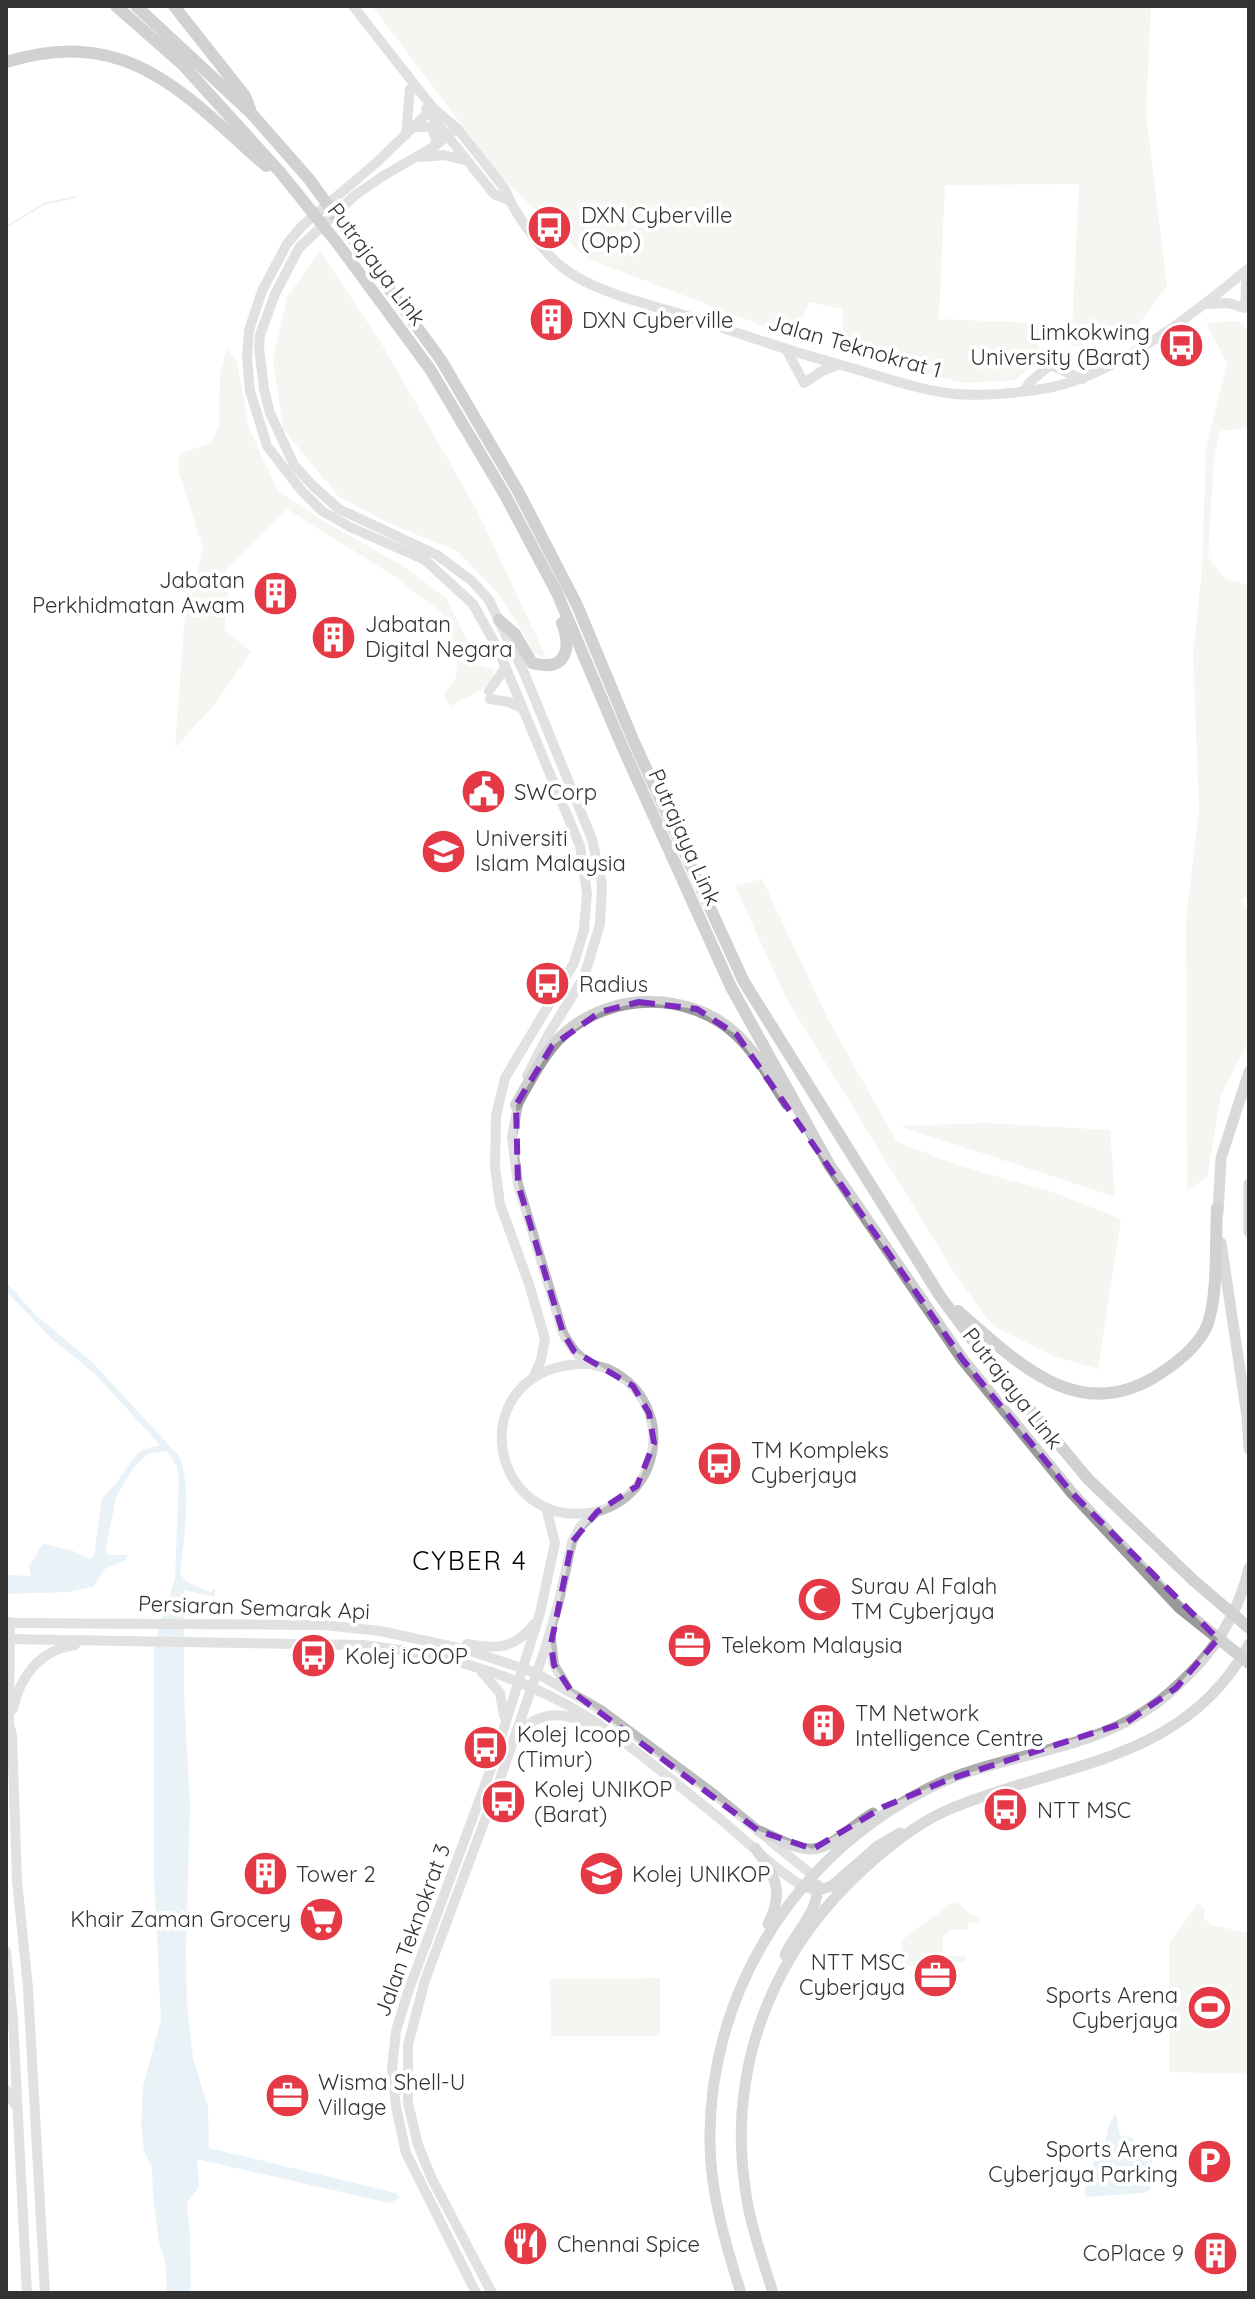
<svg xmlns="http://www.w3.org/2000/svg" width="1255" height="2299" font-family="Quicksand,sans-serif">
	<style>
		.green { fill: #e6ecdf }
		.water { fill: #cfe2ee }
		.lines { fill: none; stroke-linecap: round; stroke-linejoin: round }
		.stream { stroke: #cfe2ee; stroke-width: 2 }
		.secondary { stroke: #bdbdbd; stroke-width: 10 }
		.primary { stroke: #ababab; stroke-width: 11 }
		.highway { stroke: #9a9a9a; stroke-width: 12 }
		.marked { fill: none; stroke: #7b2cbf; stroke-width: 6; stroke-dasharray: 16 10; stroke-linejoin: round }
		.labels { text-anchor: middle; stroke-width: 8; stroke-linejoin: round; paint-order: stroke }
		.poi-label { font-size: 22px; fill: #333; stroke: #fff; text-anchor: start }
		.street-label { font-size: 22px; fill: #333; stroke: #fff }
		.quarter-label { font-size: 26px; letter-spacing: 2px; fill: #000; stroke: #fff }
	</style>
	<rect width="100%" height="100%" fill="#fff"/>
	<g class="green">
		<path d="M372,6H1151L1146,113L1167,286L1133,332L1071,347L1079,184L945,185L939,319L1040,323L1038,358L1016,380L963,383L843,351L842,309L810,302L792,337L586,258L502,178Z"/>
		<path d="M320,251L383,346L477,510L546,657L532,653L527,639L496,591L457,551L391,524L339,497L283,429L273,359L287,297Z"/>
		<path d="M1238,321L1249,331V428L1220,431L1214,459L1208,557L1225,579L1249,585V894L1241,900L1249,912V1040L1221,1095L1207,1177L1187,1191L1186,921L1199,808L1193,655L1202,569L1206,447L1227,363L1206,323Z"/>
		<path d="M227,349L237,362L249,428L278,491L317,517L403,566L446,598L479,665L495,670L488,686L451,706L443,696L456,677L458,652L441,612L391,574L287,509L226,570L228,597L224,629L251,652L215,704L175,748L184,625L203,548L178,470L179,454L211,443L219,426L220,373Z"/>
		<path d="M762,879L829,1021L897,1142L960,1166L1055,1193L1121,1219L1098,1369L1053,1356L993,1326L957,1277L787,1000L735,886Z"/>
		<path d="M987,1123L1110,1130L1115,1197L899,1126Z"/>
		<path d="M953,1902H957L970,1914L980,1918V1923H968V1930H949L948,1934L943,1935V1956H965V1962H916L915,1966H901L902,1940Z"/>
		<path d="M1198,1903L1205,1909L1204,1919L1211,1925L1249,1933V2074L1169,2072V1944Z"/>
		<path d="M660,1978V2036H551L550,1979Z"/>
	</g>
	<g class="water">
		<path d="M6,1282L36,1315L93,1363L180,1457C192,1492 184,1538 180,1573C184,1583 201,1588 210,1592L215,1588V1597L184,1590V1692L190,1806L186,1948L187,2004L193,2058L208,2107L209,2148L396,2193L400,2198L389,2203L197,2159L199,2187L188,2201L187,2209L190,2233L191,2293H167L165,2261L159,2241L153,2196L152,2167L144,2151L141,2124L143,2087L161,2020L154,1876V1645L175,1578L179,1478L177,1467L167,1451L148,1454L134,1467L116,1497L106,1548L108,1555H128L124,1561L105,1569L93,1587L67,1592L6,1594V1575L31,1576L29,1566L43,1544L71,1550L90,1559L94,1556L102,1498L114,1486L135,1456L142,1450L160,1445L95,1374L51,1338L6,1291Z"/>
		<path d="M1116,2114L1120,2135L1133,2138L1135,2149L1148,2150L1159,2155L1150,2165V2190L1144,2193L1085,2197L1084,2190L1095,2173L1092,2168C1094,2158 1100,2153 1104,2144C1109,2132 1106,2124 1116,2114Z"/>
	</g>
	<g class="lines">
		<path class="stream" d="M6,227L44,204L76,197"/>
		<g class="secondary">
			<path d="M353,6L433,108L457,128L505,189C514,214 542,251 562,267C595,294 661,307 703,321C748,337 794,352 841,365C874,374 906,386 940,392C976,398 1013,394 1048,388C1117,375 1196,312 1249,268"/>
			<path d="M433,108L376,163L302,226L287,244L262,291L249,330L247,358L250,391L267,446L301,490L322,511L350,527L425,560L473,604L498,649L580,846L587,894L584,930L574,963L505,1078L496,1116L495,1167L500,1204L529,1284L545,1339L541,1360L534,1376"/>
			<path d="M426,109L494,194L509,200"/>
			<path d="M414,127H431L436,138L435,146"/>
			<path d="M457,128L435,146L383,176L354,196L299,248L275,294L260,335L259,347L264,389L270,413L294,465L313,486L339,509L437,555L472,581L489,600L525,675L592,839L602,884L600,924L584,977L547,1037L527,1076"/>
			<path d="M406,135L410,89"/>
			<path d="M421,157L444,155L464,160"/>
			<path d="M1207,304L1228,303L1245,308L1247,270"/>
			<path d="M786,349L804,383L822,371L838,365"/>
			<path d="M1024,391L1029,383L1050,365L1082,379"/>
			<path d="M489,691L505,668"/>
			<path d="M490,699L509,702L523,709"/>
			<path d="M519,1099L512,1137L518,1184L563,1333C570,1345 577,1357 591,1364C596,1366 603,1367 608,1369C627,1378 642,1393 649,1413C658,1437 653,1467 636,1487C624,1501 607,1511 589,1513C482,1526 463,1360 591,1364"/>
			<path d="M10,1622L9,1724L12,1735L17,1881L28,1988L45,2293"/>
			<path d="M6,1623L324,1625L380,1631L468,1650L536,1673L601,1710L714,1794L812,1875"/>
			<path d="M6,1639L362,1645C426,1652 492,1667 550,1696C610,1725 661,1772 713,1813C743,1837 771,1867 803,1886"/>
			<path d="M551,1639L554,1665L567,1687"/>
			<path d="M467,1644C496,1649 514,1650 534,1624"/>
			<path d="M482,1672L500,1693L504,1716"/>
			<path d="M13,1709C20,1676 40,1650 75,1645"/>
			<path d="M518,1734C537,1712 561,1711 586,1723"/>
			<path d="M6,1951L13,2020L27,2293"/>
			<path d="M6,2090L16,2106"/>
			<path d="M476,2293L406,2153L396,2107L392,2069L396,2031L408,1992L492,1766L540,1613L555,1543L546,1507"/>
			<path d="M492,2293L432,2179L418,2145L408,2103V2045L425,1980L498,1785L545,1649L558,1605L572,1542L580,1527L595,1513"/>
		</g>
		<g class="primary">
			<path d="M1249,1184V1232"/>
			<path d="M1218,1214L1221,1158L1249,1072"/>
			<path d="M1221,1243L1247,1416L1249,1449"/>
			<path d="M759,1831C775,1837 795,1850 813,1849C834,1847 855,1823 873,1813"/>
			<path d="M755,1848C775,1875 785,1892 768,1924"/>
			<path d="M803,1886L818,1890L832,1886L878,1846L900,1833"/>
			<path d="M785,1955C795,1932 820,1911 817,1885"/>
			<path d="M741,2293C726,2246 711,2195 710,2145C707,1994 795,1855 929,1788C997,1754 1080,1753 1145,1711C1164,1699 1180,1684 1195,1668C1221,1641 1241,1604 1249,1568"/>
			<path d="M773,2293C763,2260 751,2228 746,2194C727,2076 767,1963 852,1880C880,1853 914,1824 950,1809C1060,1762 1184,1764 1249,1644"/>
		</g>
		<g class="highway">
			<path d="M116,6L183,65L280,172L338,244L430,369L505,495L557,593L622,746L731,987L830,1166L963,1360L1072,1493L1179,1607L1249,1663"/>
			<path d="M136,6L251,113L309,179L441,360L518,491L577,605L634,742L744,982L940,1296L977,1346L1088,1479L1193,1580L1249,1628"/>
			<path d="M174,6L245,96L250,109"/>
			<path d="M6,62C128,25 182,92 266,166"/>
			<path d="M499,620L515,634L532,663C566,672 572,650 562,623"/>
			<path d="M516,1105C530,1081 543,1053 564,1034C612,991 690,991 737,1035C757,1054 772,1081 787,1104"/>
			<path d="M958,1311C1017,1362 1079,1428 1161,1373C1177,1363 1196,1347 1205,1330C1219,1302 1215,1241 1217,1208"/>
		</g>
	</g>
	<path d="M0 0H1255V2299H0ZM639,1002L697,1009L737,1035L963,1360L1072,1493L1218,1639L1176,1688L1127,1722L950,1779L883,1807L813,1849L759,1831L571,1691L554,1665L551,1644L572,1542L597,1512L637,1486L654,1443L649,1413L633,1386L574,1351L563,1333L518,1184L516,1105L552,1046L600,1012Z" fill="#fff" fill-opacity=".55" fill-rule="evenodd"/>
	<path class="marked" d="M639,1002L697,1009L737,1035L963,1360L1072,1493L1218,1639L1176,1688L1127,1722L950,1779L883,1807L813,1849L759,1831L571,1691L554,1665L551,1644L572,1542L597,1512L637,1486L654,1443L649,1413L633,1386L574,1351L563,1333L518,1184L516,1105L552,1046L600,1012Z"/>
	<defs>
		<symbol id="bus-disc" viewBox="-11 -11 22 22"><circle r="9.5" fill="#e63946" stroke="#fff"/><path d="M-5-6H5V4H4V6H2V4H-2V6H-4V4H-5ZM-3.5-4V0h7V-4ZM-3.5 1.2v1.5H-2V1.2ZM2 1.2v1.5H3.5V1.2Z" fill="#fff"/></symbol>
		<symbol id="building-disc" viewBox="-11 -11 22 22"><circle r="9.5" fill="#e63946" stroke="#fff"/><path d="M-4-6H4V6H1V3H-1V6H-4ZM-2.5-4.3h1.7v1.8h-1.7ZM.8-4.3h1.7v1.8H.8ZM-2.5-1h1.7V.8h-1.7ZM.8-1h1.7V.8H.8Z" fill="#fff"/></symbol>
		<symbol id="civic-disc" viewBox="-11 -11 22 22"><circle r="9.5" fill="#e63946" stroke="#fff"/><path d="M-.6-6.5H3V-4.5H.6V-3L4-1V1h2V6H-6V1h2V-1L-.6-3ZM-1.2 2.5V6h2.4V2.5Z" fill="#fff"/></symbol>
		<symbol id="university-disc" viewBox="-11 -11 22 22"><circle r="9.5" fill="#e63946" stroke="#fff"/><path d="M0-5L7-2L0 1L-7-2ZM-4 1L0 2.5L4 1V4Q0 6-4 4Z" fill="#fff"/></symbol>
		<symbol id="mosque-disc" viewBox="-11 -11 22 22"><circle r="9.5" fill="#e63946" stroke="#fff"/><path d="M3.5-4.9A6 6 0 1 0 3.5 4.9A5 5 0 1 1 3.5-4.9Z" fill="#fff"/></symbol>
		<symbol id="office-disc" viewBox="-11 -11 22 22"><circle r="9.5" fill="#e63946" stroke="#fff"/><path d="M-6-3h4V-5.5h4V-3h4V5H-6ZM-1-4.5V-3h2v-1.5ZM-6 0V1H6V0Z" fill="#fff"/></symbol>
		<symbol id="supermarket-disc" viewBox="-11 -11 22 22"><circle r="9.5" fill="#e63946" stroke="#fff"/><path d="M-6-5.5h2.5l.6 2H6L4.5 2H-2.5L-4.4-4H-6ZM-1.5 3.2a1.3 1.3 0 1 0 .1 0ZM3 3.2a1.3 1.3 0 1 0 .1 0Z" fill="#fff"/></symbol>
		<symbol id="stadium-disc" viewBox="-11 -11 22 22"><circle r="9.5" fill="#e63946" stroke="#fff"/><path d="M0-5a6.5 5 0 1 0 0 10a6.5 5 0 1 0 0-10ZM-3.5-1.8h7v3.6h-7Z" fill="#fff"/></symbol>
		<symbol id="parking-disc" viewBox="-11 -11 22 22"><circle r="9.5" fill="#e63946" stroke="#fff"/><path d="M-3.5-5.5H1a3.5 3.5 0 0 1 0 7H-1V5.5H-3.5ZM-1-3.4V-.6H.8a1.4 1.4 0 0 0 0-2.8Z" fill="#fff"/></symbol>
		<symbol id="restaurant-disc" viewBox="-11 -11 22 22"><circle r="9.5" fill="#e63946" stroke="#fff"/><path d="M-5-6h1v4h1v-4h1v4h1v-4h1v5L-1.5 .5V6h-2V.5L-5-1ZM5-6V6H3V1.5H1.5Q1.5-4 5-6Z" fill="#fff"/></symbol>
	</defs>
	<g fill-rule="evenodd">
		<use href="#bus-disc" x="524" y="202" width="51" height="51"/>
		<use href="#building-disc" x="526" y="294" width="51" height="51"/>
		<use href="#bus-disc" x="1156" y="320" width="51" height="51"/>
		<use href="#building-disc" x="250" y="568" width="51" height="51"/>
		<use href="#building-disc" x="308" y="612" width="51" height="51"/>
		<use href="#civic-disc" x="458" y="766" width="51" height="51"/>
		<use href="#university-disc" x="418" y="826" width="51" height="51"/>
		<use href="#bus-disc" x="522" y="958" width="51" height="51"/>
		<use href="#bus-disc" x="694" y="1438" width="51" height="51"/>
		<use href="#mosque-disc" x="794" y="1574" width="51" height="51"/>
		<use href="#office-disc" x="664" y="1620" width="51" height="51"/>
		<use href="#bus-disc" x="288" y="1630" width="51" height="51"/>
		<use href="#building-disc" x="798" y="1700" width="51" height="51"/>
		<use href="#bus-disc" x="460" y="1722" width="51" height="51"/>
		<use href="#bus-disc" x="478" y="1776" width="51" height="51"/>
		<use href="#bus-disc" x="980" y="1784" width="51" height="51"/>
		<use href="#building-disc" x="240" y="1848" width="51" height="51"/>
		<use href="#university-disc" x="576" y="1848" width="51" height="51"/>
		<use href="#supermarket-disc" x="296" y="1894" width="51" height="51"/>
		<use href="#office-disc" x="910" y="1950" width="51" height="51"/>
		<use href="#stadium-disc" x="1184" y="1982" width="51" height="51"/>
		<use href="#office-disc" x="262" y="2070" width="51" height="51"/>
		<use href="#parking-disc" x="1184" y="2136" width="51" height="51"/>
		<use href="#restaurant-disc" x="500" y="2218" width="51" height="51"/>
		<use href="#building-disc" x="1190" y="2228" width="51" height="51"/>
	</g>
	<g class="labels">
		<g class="poi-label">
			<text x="581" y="223">DXN Cyberville<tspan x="581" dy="25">(Opp)</tspan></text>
			<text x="582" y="328">DXN Cyberville</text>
			<text x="1150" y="340" text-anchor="end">Limkokwing<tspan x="1150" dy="25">University (Barat)</tspan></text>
			<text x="245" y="588" text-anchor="end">Jabatan<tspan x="245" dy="25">Perkhidmatan Awam</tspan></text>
			<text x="365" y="632">Jabatan<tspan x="365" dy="25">Digital Negara</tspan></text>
			<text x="514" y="800">SWCorp</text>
			<text x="475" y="846">Universiti<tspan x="475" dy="25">Islam Malaysia</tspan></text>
			<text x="579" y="992">Radius</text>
			<text x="751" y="1458">TM Kompleks<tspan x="751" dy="25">Cyberjaya</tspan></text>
			<text x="851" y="1594">Surau Al Falah<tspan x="851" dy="25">TM Cyberjaya</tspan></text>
			<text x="721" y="1653">Telekom Malaysia</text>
			<text x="345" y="1664">Kolej iCOOP</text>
			<text x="855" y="1721">TM Network<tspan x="855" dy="25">Intelligence Centre</tspan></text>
			<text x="517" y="1742">Kolej Icoop<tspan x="517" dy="25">(Timur)</tspan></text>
			<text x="534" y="1797">Kolej UNIKOP<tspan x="534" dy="25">(Barat)</tspan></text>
			<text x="1037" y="1818">NTT MSC</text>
			<text x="296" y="1882">Tower 2</text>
			<text x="632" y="1882">Kolej UNIKOP</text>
			<text x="291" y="1927" text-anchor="end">Khair Zaman Grocery</text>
			<text x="905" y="1970" text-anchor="end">NTT MSC<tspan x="905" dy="25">Cyberjaya</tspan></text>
			<text x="1178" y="2003" text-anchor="end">Sports Arena<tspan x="1178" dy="25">Cyberjaya</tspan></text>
			<text x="318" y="2090">Wisma Shell-U<tspan x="318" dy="25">Village</tspan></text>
			<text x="1178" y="2157" text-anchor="end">Sports Arena<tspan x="1178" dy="25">Cyberjaya Parking</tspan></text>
			<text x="557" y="2252">Chennai Spice</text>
			<text x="1184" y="2261" text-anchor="end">CoPlace 9</text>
		</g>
		<g class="street-label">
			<text transform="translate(377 264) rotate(53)" y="8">Putrajaya Link</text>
			<text transform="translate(855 346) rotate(16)" y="8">Jalan Teknokrat 1</text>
			<text transform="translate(685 837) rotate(66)" y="8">Putrajaya Link</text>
			<text transform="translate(1013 1388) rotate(52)" y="8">Putrajaya Link</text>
			<text transform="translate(254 1607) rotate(2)" y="8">Persiaran Semarak Api</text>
			<text transform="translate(412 1930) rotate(-70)" y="8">Jalan Teknokrat 3</text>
		</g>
		<g class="quarter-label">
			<text x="470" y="1570">CYBER 4</text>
		</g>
	</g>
	<rect width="1255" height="2299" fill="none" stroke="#333333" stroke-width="16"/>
</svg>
